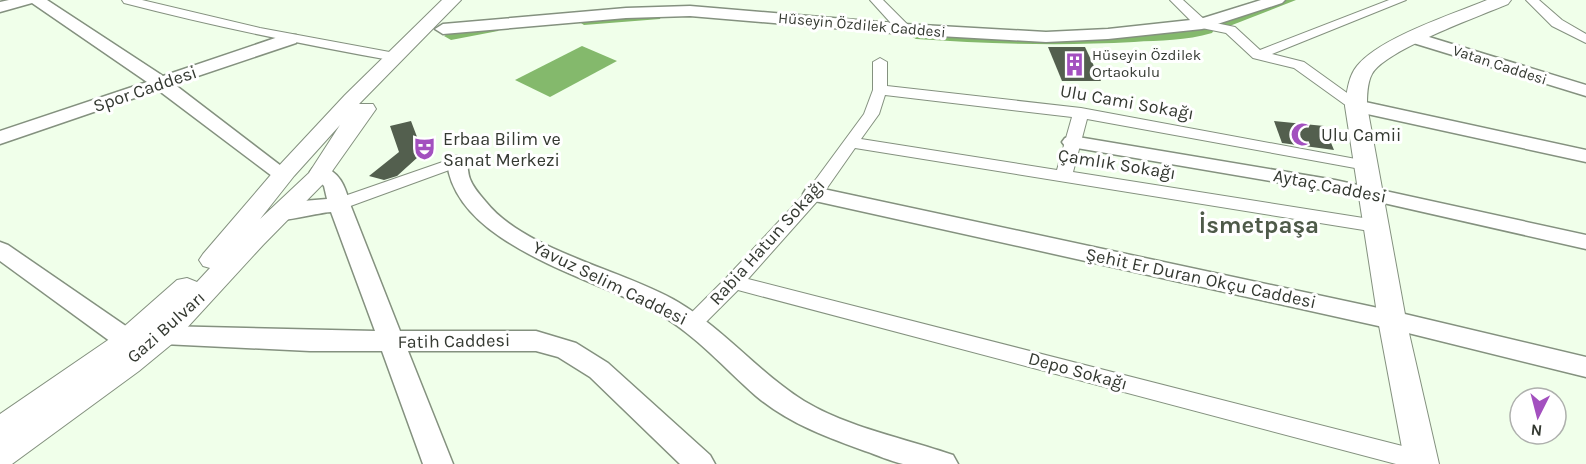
<svg xmlns="http://www.w3.org/2000/svg" width="1586" height="464" font-family="Karla,sans-serif">
	<style>
		.water { fill: #84b96c }
		.lines { fill: none; stroke-linecap: round; stroke-linejoin: round }
		.canal { fill: #84b96c; fill-rule: evenodd }
		.building { fill: #535f4e }
		.minor-casing { stroke: #84917f; stroke-width: 2 }
		.tertiary-casing { stroke: #84917f; stroke-width: 3 }
		.secondary-casing { stroke: #84917f; stroke-width: 2 }
		.minor { fill: #fff; fill-rule: evenodd }
		.tertiary { fill: #fff; fill-rule: evenodd }
		.secondary { fill: #fff; fill-rule: evenodd }
		.labels { text-anchor: middle; stroke-width: 6; stroke-linejoin: round; paint-order: stroke }
		.far-street-label { font-size: 15px; fill: #343931; stroke: #fff }
		.far-poi-label { font-size: 15px; fill: #343931; stroke: #fff; text-anchor: start }
		.street-label { font-size: 18px; fill: #343931; stroke: #fff }
		.poi-label { font-size: 18px; fill: #343931; stroke: #fff; text-anchor: start }
		.district-label { font-size: 24px; font-weight: bold; fill: #4e5a49; stroke: #fff }
	</style>
	<rect width="100%" height="100%" fill="#f0ffea"/>
	<path class="water" d="M582,46L617,61L550,97L515,80Z"/>
	<g class="lines">
		<g class="canal">
			<path d="M1278,0H1296L1227,27H1217L1216,24L1217,21Z"/>
			<path d="M655,12L660,13L661,16L660,19L584,25L578,21L584,17Z"/>
			<path d="M493,24L500,28L498,31L451,40L444,36L451,32Z"/>
			<path d="M1207,26L1212,27L1214,30L1212,33C1186,41 1160,40 1134,42C1061,46 989,44 916,39L909,35L916,31C989,36 1061,38 1133,34C1158,32 1183,32 1207,26Z"/>
		</g>
	</g>
	<g class="building">
		<path d="M1048,47H1085L1101,81H1062Z"/>
		<path d="M411,121L425,158L418,157L397,176L384,180L369,176L399,152L390,126Z"/>
		<path d="M1274,121L1324,126L1334,150L1282,143Z"/>
	</g>
	<g class="lines">
		<defs>
			<g id="minor">
				<path d="M122,0H142L260,28L395,53L402,57L395,61C304,45 213,26 124,3Z"/>
				<path d="M870,0H883L909,26L911,29L909,32H899Z"/>
				<path d="M1170,0H1183L1206,21L1235,27L1260,50L1389,0H1406L1272,54L1304,62L1361,103L1363,106L1356,110L1351,109L1294,68L1253,58L1226,33L1197,27Z"/>
				<path d="M1526,0H1539L1562,20L1586,34V43L1552,26Z"/>
				<path d="M880,58L887,62V86L1081,108L1372,162L1374,165L1366,170L1087,119L1073,172L1376,220L1382,222L1385,226L1382,230L1376,232L855,148L820,198L748,279L1422,451L1430,454L1434,461L1432,464H1396L738,290L700,328L693,330L686,328L683,323L686,318L727,277L808,190L864,114L873,90V62ZM885,95L1072,117L1057,170L861,139L879,114Z"/>
				<path d="M457,157L465,162L463,165L345,208H333L330,204L333,200Z"/>
			</g>
			<g id="tertiary">
				<path d="M9,0H47L163,76L284,35H296L298,39L296,43L174,84L293,175L290,179L283,181L276,179L158,90L0,144V131L147,82L32,3L0,12V2Z"/>
				<path d="M1261,0H1285L1282,3L1202,29L1108,39L1046,42L904,34L690,16L626,18L443,34L435,29L443,24L626,8L690,6L904,24L1046,32L1108,29L1200,19Z"/>
				<path d="M1416,33L1586,85V96L1410,42L1408,38L1410,34Z"/>
				<path d="M1356,100L1586,150V162L1349,110L1347,106L1349,102Z"/>
				<path d="M1072,136L1335,180L1586,235V249L1335,192L1065,146L1062,142L1065,138Z"/>
				<path d="M457,156L464,158C469,164 467,172 470,179C473,187 480,195 486,202C525,251 624,270 678,302C725,330 758,372 804,401C849,428 904,438 953,455L958,464C941,464 920,464 903,464C890,461 877,455 865,451C826,437 788,423 756,396C724,368 697,336 659,314C597,278 456,247 447,162L450,158Z"/>
				<path d="M320,166C340,171 345,186 350,204L400,331H536L576,343L608,363L710,455L715,464H680L590,377L558,357L536,351H408L453,464H423L382,351H310L163,344L154,342L150,335L154,328L163,326L375,331L331,212C316,213 282,223 270,220L267,215L270,210L303,201L327,199L324,186L310,172L313,168Z"/>
				<path d="M814,187L1392,311L1586,357V377L1392,329L806,199L803,194L806,189Z"/>
				<path d="M0,242L8,245L136,333L140,340L136,347L127,349L118,347L0,261Z"/>
			</g>
			<g id="secondary">
				<path d="M442,0H461L359,104H373L376,109L323,184L263,245L173,343L139,371L12,464H0V414L111,338L177,280L187,278L197,282L210,268L203,266L199,260L203,254L275,170L345,95ZM340,125L309,173L260,219L294,176Z"/>
				<path d="M1487,0H1511L1508,4C1480,16 1385,50 1372,74C1367,83 1367,96 1367,106L1406,320L1439,464H1405L1378,320L1345,106C1347,92 1348,77 1357,66C1379,38 1453,14 1487,0Z"/>
			</g>
		</defs>
		<use href="#minor" class="minor-casing"/>
		<use href="#tertiary" class="tertiary-casing"/>
		<use href="#secondary" class="secondary-casing"/>
		<use href="#minor" class="minor"/>
		<use href="#tertiary" class="tertiary"/>
		<use href="#secondary" class="secondary"/>
	</g>
	<defs>
		<symbol id="building-bare" viewBox="-9 -9 18 18"><path d="M-4-6H4V6H1V3H-1V6H-4ZM-2.5-4.3h1.7v1.8h-1.7ZM.8-4.3h1.7v1.8H.8ZM-2.5-1h1.7V.8h-1.7ZM.8-1h1.7V.8H.8Z" fill="#a350bf" stroke="#fff" stroke-width="2.5" paint-order="stroke"/></symbol>
		<symbol id="mosque-bare" viewBox="-9 -9 18 18"><path d="M3.5-4.9A6 6 0 1 0 3.5 4.9A5 5 0 1 1 3.5-4.9Z" fill="#a350bf" stroke="#fff" stroke-width="2.5" paint-order="stroke"/></symbol>
		<symbol id="theatre-bare" viewBox="-9 -9 18 18"><path d="M-5-5.5Q0-4 5-5.5V0Q5 5 0 6Q-5 5-5 0ZM-3.3-2.5H-1v1.5H-3.3ZM1-2.5H3.3v1.5H1ZM-2.8 1Q0 5.5 2.8 1Z" fill="#a350bf" stroke="#fff" stroke-width="2.5" paint-order="stroke"/></symbol>
	</defs>
	<g fill-rule="evenodd">
		<use href="#building-bare" x="1058" y="48" width="33" height="33"/>
		<use href="#mosque-bare" x="1286" y="118" width="33" height="33"/>
		<use href="#theatre-bare" x="408" y="132" width="33" height="33"/>
	</g>
	<g class="labels">
		<g class="far-street-label">
			<text transform="translate(862 25) rotate(5)" y="5">Hüseyin Özdilek Caddesi</text>
			<text transform="translate(1500 65) rotate(18)" y="5">Vatan Caddesi</text>
		</g>
		<g class="far-poi-label">
			<text x="1092" y="60">Hüseyin Özdilek<tspan x="1092" dy="17">Ortaokulu</tspan></text>
		</g>
		<g class="street-label">
			<text transform="translate(145 89) rotate(-19)" y="6">Spor Caddesi</text>
			<text transform="translate(1127 102) rotate(10)" y="6">Ulu Cami Sokağı</text>
			<text transform="translate(1117 164) rotate(9)" y="6">Çamlık Sokağı</text>
			<text transform="translate(1330 186) rotate(11)" y="6">Aytaç Caddesi</text>
			<text transform="translate(767 242) rotate(-48)" y="6">Rabia Hatun Sokağı</text>
			<text transform="translate(1201 278) rotate(12)" y="6">Şehit Er Duran Okçu Caddesi</text>
			<text transform="translate(610 283) rotate(26)" y="6">Yavuz Selim Caddesi</text>
			<text transform="translate(166 327) rotate(-42)" y="6">Gazi Bulvarı</text>
			<text transform="translate(454 341) rotate(-1)" y="6">Fatih Caddesi</text>
			<text transform="translate(1078 371) rotate(15)" y="6">Depo Sokağı</text>
		</g>
		<g class="poi-label">
			<text x="1321" y="141">Ulu Camii</text>
			<text x="443" y="145">Erbaa Bilim ve<tspan x="443" dy="21">Sanat Merkezi</tspan></text>
		</g>
		<g class="district-label">
			<text x="1259" y="233">İsmetpaşa</text>
		</g>
	</g>
	<g transform="translate(1538 416) rotate(186)"><circle r="28" fill="#ffffff" stroke="#aeb0ad" stroke-width="1.5"/>
	<path d="M0-4.5L10 22L0 15L-10 22Z" fill="#a350bf"/>
	<text y="-9" font-size="16" font-weight="bold" text-anchor="middle" fill="#343931">N</text>
	</g>
</svg>
